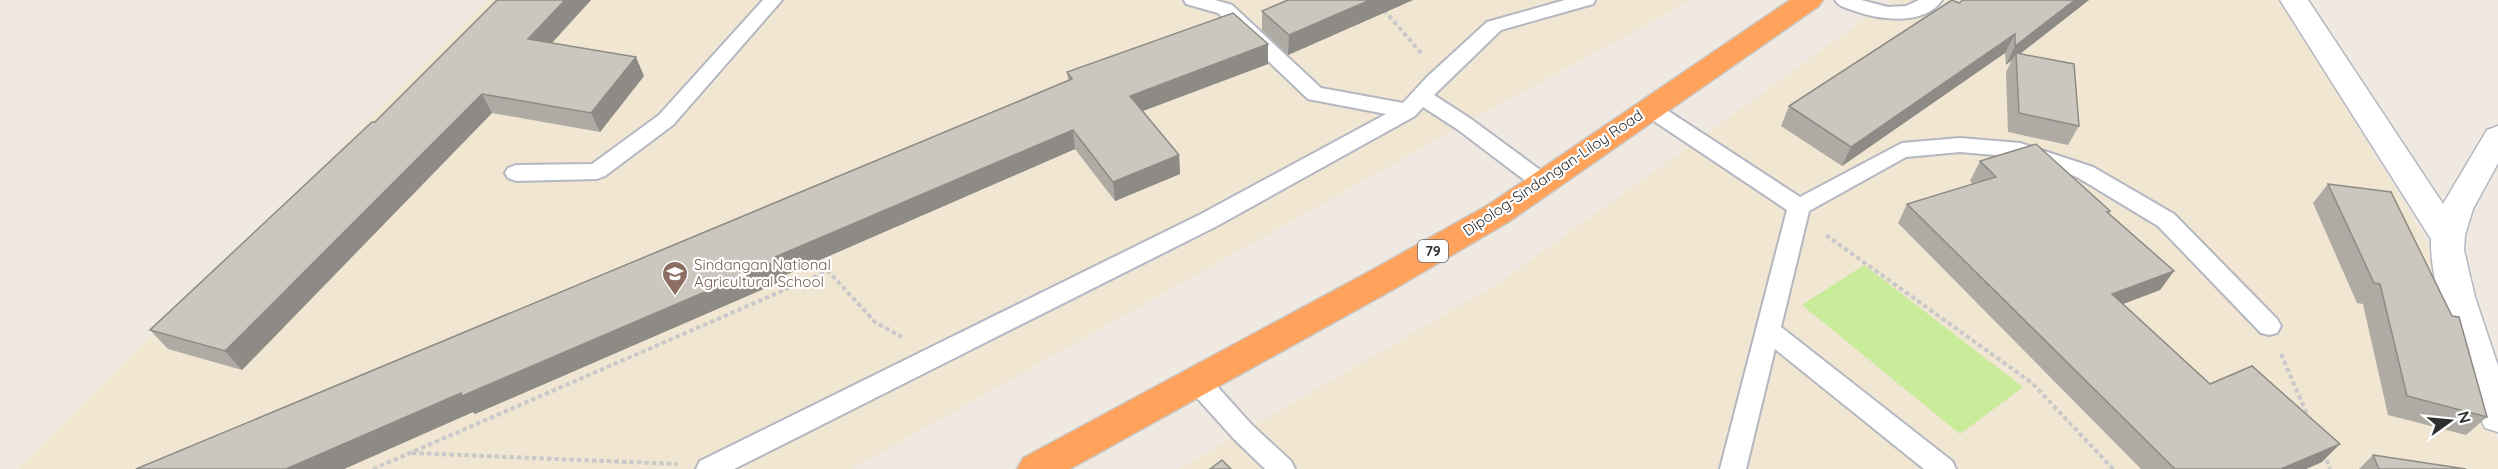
<svg xmlns="http://www.w3.org/2000/svg" width="2498" height="469" font-family="Quicksand,sans-serif">
	<style>
		.education { fill: #f0e6d1 }
		.pitch { fill: #c9ec9a }
		.lines { fill: none; stroke-linecap: round; stroke-linejoin: round }
		.lane-casing { stroke: #b4b7c1; stroke-width: 4 }
		.street-casing { stroke: #b4b7c1; stroke-width: 3 }
		.highway-casing { stroke: #c9c9c9; stroke-width: 3 }
		.path { stroke: #c9c9c9; stroke-width: 4; stroke-dasharray: 4.5 3; stroke-linecap: butt }
		.lane { fill: #fff; fill-rule: evenodd }
		.street { fill: #fff; fill-rule: evenodd }
		.highway { fill: #ffa35c; fill-rule: evenodd }
		.wall { fill: #afaba4 }
		.shaded-wall { fill: #8e8b86 }
		.building { fill: #cbc7bf; stroke: #8e8b86; stroke-width: 1.5 }
		.labels { text-anchor: middle; stroke-width: 4.5; stroke-linejoin: round; paint-order: stroke }
		.shield { fill: #fff; stroke: #6d6d6d; stroke-width: 1.5 }
		.shield-label { font-size: 14px; font-weight: bold; fill: #2e2e2e }
		.street-label { font-size: 15px; fill: #2e2e2e; stroke: #fff }
		.education-label { font-size: 15px; fill: #785e54; stroke: #fff; text-anchor: start }
	</style>
	<rect width="100%" height="100%" fill="#efe9e1"/>
	<g class="education">
		<path d="M490,0H1692L1464,124L852,469H17Z"/>
		<path d="M1891,0H2278L2299,30L2421,231L2498,441V469H1179L1499,283Z"/>
	</g>
	<path class="pitch" d="M1864,265L2023,387L1960,434L1802,305Z"/>
	<g class="lines">
		<defs>
			<g id="lane">
				<path d="M763,0H782L673,125L605,176L597,179L516,181L508,178L505,173L508,168L516,165L592,164L659,115Z"/>
				<path d="M1184,0H1215L1232,5L1321,88L1403,103L1427,77L1487,22L1565,0H1595L1593,4L1501,30L1434,95L1471,119L1551,178L1554,183L1551,188L1543,191L1535,188L1457,129L1423,107L1415,116L1217,226L734,469H696L700,461L1201,214L1386,114L1308,99L1218,13L1186,4Z"/>
				<path d="M1835,0H1861L1888,7L1906,6L1919,0H1942C1925,26 1879,20 1855,11C1847,8 1839,7 1835,0Z"/>
				<path d="M1649,101L1656,103L1800,197L1902,143L1960,138L2020,143L2093,167L2174,214L2277,319L2281,326L2277,333L2269,335L2261,333L2158,226L2077,177L2018,157L1960,152L1906,157L1809,211L1781,327L1952,461L1956,469H1924L1775,349L1746,469H1720L1787,210L1642,113L1639,108L1642,103Z"/>
				<path d="M1197,371L1206,374L1252,425L1291,461L1295,469H1265L1234,439L1188,388L1185,381L1188,374Z"/>
			</g>
			<path id="street" d="M2280,0H2308L2443,204L2487,130L2498,126V163L2473,209L2465,235L2464,250L2475,297L2498,366V432L2485,428C2475,408 2469,387 2462,366C2449,327 2430,282 2431,239Z"/>
			<path id="highway" d="M1790,0H1823L1819,6L1510,221L1396,288L1070,469H1017L1023,458L1372,270L1488,205Z"/>
		</defs>
		<use href="#lane" class="lane-casing"/>
		<use href="#street" class="street-casing"/>
		<use href="#highway" class="highway-casing"/>
		<g class="path">
			<path d="M1384,10L1422,54"/>
			<path d="M1826,235L2032,383L2113,469"/>
			<path d="M2281,354L2309,419"/>
			<path d="M412,453L677,464"/>
			<path d="M2324,453L2330,469"/>
			<path d="M373,469L828,271L875,322L902,337"/>
		</g>
		<use href="#lane" class="lane"/>
		<use href="#street" class="street"/>
		<use href="#highway" class="highway"/>
	</g>
	<g class="wall">
		<path d="M497,0H591L552,43L644,76L600,132L492,113L242,370L168,349L150,330L375,122Z"/>
		<path d="M1288,0H1413L1288,55L1262,30V11Z"/>
		<path d="M1963,0H2089L2021,53L2079,126L2068,145L2008,132L2006,72L2012,60L2006,65L2005,53L1842,166L1781,126L1789,106Z"/>
		<path d="M1268,44V64L1143,111L1179,155L1180,174L1115,201L1075,149L783,276L784,280L475,414L473,412L344,469H136L1068,80L1067,72Z"/>
		<path d="M1980,161L2110,211L2109,214L2174,271L2160,290L2123,304L2210,384L2322,462L2306,469H2141L1898,223L1907,204L1973,184L1970,181Z"/>
		<path d="M2328,184L2487,417L2466,435L2388,415L2363,304L2357,303L2313,203Z"/>
		<path d="M2373,455L2466,469H2359Z"/>
	</g>
	<g class="shaded-wall">
		<path d="M565,0H591L538,58L528,39Z"/>
		<path d="M1370,0H1413L1288,55L1289,35Z"/>
		<path d="M2075,0H2089L2016,57V53L2012,60L2006,65L2015,46Z"/>
		<path d="M2015,34L2005,53L1842,166L1851,147Z"/>
		<path d="M1268,44V64L1132,115L1130,96Z"/>
		<path d="M636,57L644,76L600,132L591,113Z"/>
		<path d="M482,94L492,113L242,370L225,351Z"/>
		<path d="M1073,130L1075,149L783,276L784,280L475,414L473,412L344,469H286L775,257Z"/>
		<path d="M1179,155L1180,174L1115,201L1113,182Z"/>
		<path d="M2174,271L2160,290L2099,313L2112,294Z"/>
		<path d="M2340,444L2322,462L2306,469H2281Z"/>
	</g>
	<g class="building">
		<path d="M497,0H565L528,39L636,57L591,113L482,94L225,351L150,330L372,122H375Z"/>
		<path d="M1288,0H1370L1289,35L1262,11Z"/>
		<path d="M1952,0L1959,3L1963,0H2075L2015,46V34L1851,147L1789,106Z"/>
		<path d="M1233,13L1268,44L1130,96L1179,155L1113,182L1073,130L775,257L777,261L462,396L461,393L286,469H136L1072,79L1067,72Z"/>
		<path d="M2016,53L2074,64L2079,126L2019,113Z"/>
		<path d="M2036,144L2110,211L2107,212L2174,271L2112,294L2210,384L2252,366L2340,444L2281,469H2175L1907,204L1996,177L1980,161Z"/>
		<path d="M2328,184L2391,192L2452,316L2459,317L2487,417L2407,396L2380,284L2374,283Z"/>
		<path d="M2373,455L2466,469H2379Z"/>
		<path d="M1222,460L1231,469H1210Z"/>
	</g>
	<defs>
		<symbol id="school-pin" viewBox="-11 -11 22 30"><path d="M0 17L-7.5 6A9.5 9.5 0 1 1 7.5 6Z" fill="#8d6e63" stroke="#fff"/><path d="M0-5L7-2L0 1L-7-2ZM-4 1L0 2.5L4 1V4Q0 6-4 4Z" fill="#fff"/></symbol>
	</defs>
	<g fill-rule="evenodd">
		<use href="#school-pin" x="660" y="259" width="30" height="40"/>
	</g>
	<g class="labels">
		<rect class="shield" x="1418" y="240" width="30" height="22" rx="4.5"/>
		<g class="shield-label">
			<text x="1433" y="256">79</text>
		</g>
		<g class="street-label">
			<text transform="translate(1553 173) rotate(-34)" y="5">Dipolog-Sindangan-Liloy Road</text>
		</g>
		<g class="education-label">
			<text x="694" y="270">Sindangan National<tspan x="694" dy="17">Agricultural School</tspan></text>
		</g>
	</g>
	<g transform="translate(2450 421) rotate(75)" stroke="#ffffff" stroke-width="4.5" paint-order="stroke">
	<path d="M0-4.5L10 22L0 15L-10 22Z" fill="#2e2e2e"/>
	<text y="-9" font-size="16" font-weight="bold" text-anchor="middle" fill="#2e2e2e">N</text>
	</g>
</svg>
